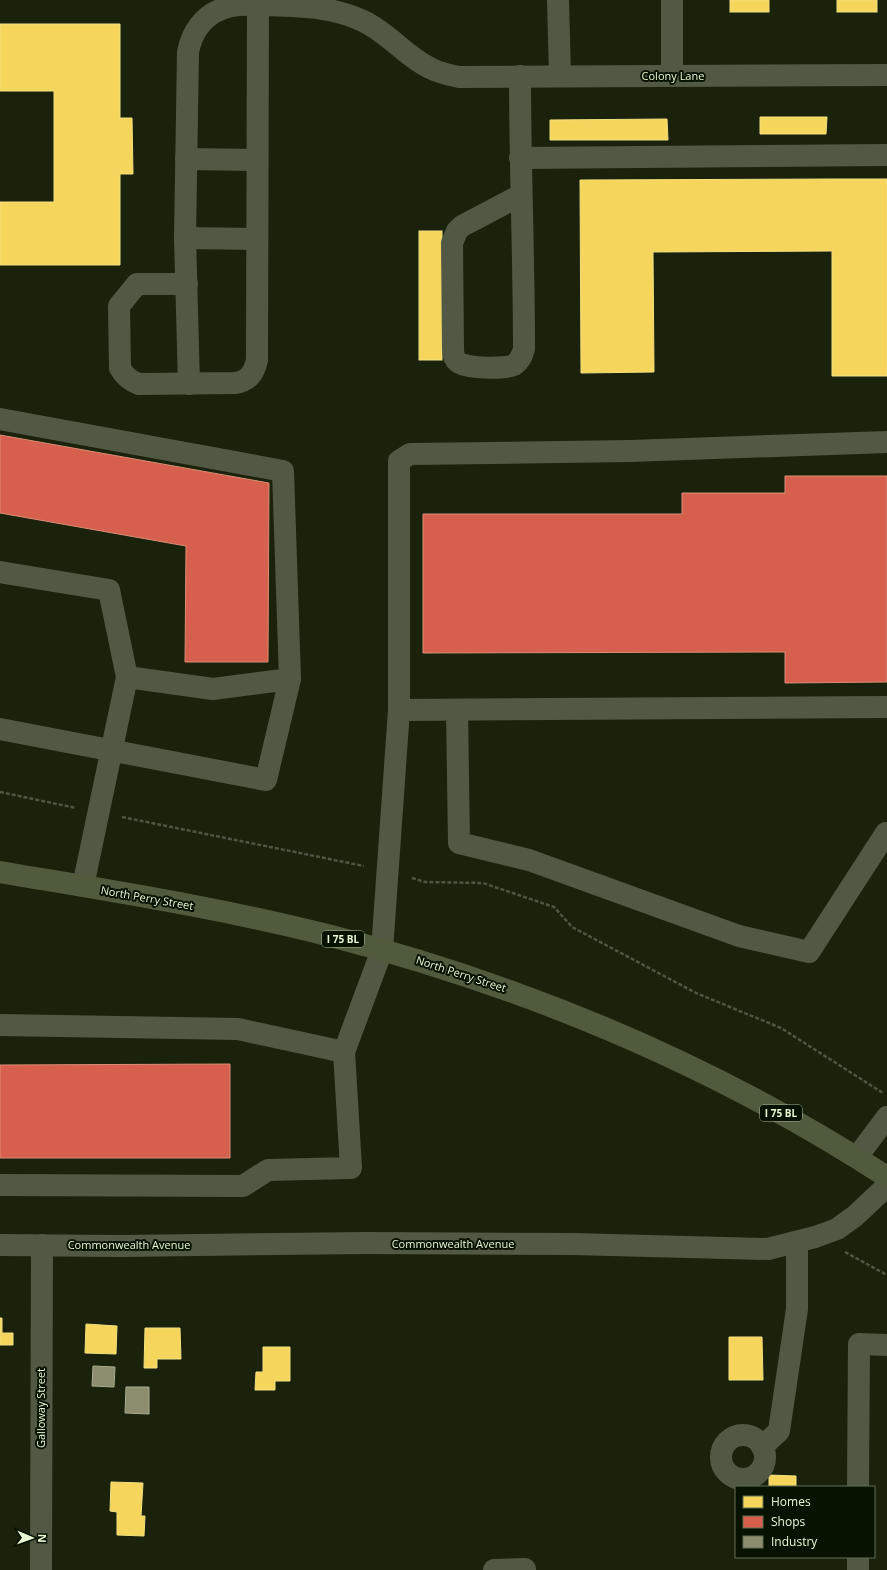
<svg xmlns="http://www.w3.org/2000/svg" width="887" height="1570" font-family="'Open Sans',sans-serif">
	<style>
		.homes { fill: #f6d55c; stroke: #f2e080 }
		.shops { fill: #d6604d; stroke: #db8e76 }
		.industry { fill: #8c8c6e; stroke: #a8ad8d }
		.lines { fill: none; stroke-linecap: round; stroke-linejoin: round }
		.path { stroke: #4e5543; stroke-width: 2.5; stroke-dasharray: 4 2; stroke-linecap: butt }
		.minor { stroke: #515945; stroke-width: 22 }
		.major { stroke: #505a3d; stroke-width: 22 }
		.labels { text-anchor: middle; stroke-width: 4; stroke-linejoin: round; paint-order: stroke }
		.shield { fill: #081200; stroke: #a5b494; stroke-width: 1 }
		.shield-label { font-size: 10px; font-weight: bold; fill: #e8f9d4 }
		.street-label { font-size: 11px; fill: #e8f9d4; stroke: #081200 }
	</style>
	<rect width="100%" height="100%" fill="#1a220c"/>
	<g class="homes">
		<rect x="730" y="0" width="39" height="12"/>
		<rect x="837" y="0" width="40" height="12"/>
		<path d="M0,24H120V118H132L133,174H120V265H0V202H54V91H0Z"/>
		<path d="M760,117H827L826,134H760Z"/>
		<path d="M667,119L668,140H550V120Z"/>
		<path d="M832,179H887V376H832V251L653,252L654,372L581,373L580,180Z"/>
		<rect x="419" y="231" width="23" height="129"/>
		<path d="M0,1318H2V1333H13V1345H0Z"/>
		<path d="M86,1324L117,1326L116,1354L85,1353Z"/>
		<path d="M145,1328H180L181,1359H157V1368H144Z"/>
		<path d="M729,1337H762L763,1380H729Z"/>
		<path d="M263,1347H290V1381H275V1390H255L256,1372H263Z"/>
		<path d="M769,1475L796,1476V1487H769Z"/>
		<path d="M111,1482L143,1483L141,1516H145L144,1536L117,1535V1512L110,1511Z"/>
	</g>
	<g class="shops">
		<path d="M0,435L269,483L268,662H185L186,546L0,513Z"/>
		<path d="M785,476H887V682L785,683V652L423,653V514H682V493H785Z"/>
		<path d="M230,1064V1158H0V1065Z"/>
	</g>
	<g class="industry">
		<path d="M93,1366L115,1367L114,1387L92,1386Z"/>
		<path d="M126,1387H149V1414L125,1413Z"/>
	</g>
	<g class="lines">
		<g class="path">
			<path d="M0,792L76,808"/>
			<path d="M122,817L364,866"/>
			<path d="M412,878L425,882L483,883L554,907L572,927L696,993L781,1028L883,1093"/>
			<path d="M845,1252L887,1275"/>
		</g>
		<g class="minor">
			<path d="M558,0L560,76"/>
			<path d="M520,76C520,167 524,258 524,349C522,356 520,361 514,365C506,369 466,369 458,362C454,359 453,354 453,348L452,243L457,231L462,226L521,195"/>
			<path d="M672,76V0"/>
			<path d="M520,158L887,155"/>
			<path d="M186,159L257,160"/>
			<path d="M185,238L257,239"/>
			<path d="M187,284H137L119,306L120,368C125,377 130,381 139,384L235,383C249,381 254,373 257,360L258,5"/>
			<path d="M189,384L185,238L188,52C192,32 203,16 222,9C236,3 251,5 265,5C299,6 331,6 363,21C389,33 405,56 430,68C439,73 449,75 459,77L887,75"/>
			<path d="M0,419L283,471L290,679L213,689L127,677"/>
			<path d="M0,572L109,590L127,677L83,886"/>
			<path d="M399,710V461L410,454L630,451L887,442"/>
			<path d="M457,710L459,843L529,860L739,936L809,952L886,833H887"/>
			<path d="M0,729L266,780L290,679"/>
			<path d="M0,1025L238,1029L344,1052"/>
			<path d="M857,1157L887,1117"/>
			<path d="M0,1185L243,1186L268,1170L351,1168L344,1052L382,950L399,710L887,707"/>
			<path d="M0,1245L121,1246L366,1243L572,1244L768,1249L815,1237L837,1229L855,1216L887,1186"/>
			<circle cx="743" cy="1457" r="22"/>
			<path d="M762,1447L779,1431L797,1309V1242"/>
			<path d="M858,1487L859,1344L887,1345"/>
			<path d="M41,1570L42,1245"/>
			<path d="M494,1570L525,1569V1570"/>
			<path d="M858,1570V1557"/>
		</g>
		<path class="major" d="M0,872C111,891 222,908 331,936C528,987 716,1066 887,1177"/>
	</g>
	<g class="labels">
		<g class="shield">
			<rect x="322" y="931" width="42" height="16" rx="3"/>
			<rect x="760" y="1105" width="42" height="16" rx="3"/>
		</g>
		<g class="shield-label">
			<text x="343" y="943">I 75 BL</text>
			<text x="781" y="1117">I 75 BL</text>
		</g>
		<g class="street-label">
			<text x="673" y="80">Colony Lane</text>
			<text transform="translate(147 898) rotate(10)" y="4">North Perry Street</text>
			<text transform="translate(461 974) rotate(18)" y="4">North Perry Street</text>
			<text x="453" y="1248">Commonwealth Avenue</text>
			<text x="129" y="1249">Commonwealth Avenue</text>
			<text transform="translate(41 1408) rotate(-90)" y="4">Galloway Street</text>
		</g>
	</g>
	<rect x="735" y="1486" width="140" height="72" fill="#081200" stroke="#626e55"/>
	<rect x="743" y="1496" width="20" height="12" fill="#f6d55c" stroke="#626e55"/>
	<text x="771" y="1506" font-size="12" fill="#e8f9d4">Homes</text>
	<rect x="743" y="1516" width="20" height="12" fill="#d6604d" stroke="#626e55"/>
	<text x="771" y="1526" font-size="12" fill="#e8f9d4">Shops</text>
	<rect x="743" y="1536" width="20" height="12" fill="#8c8c6e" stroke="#626e55"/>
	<text x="771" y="1546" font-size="12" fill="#e8f9d4">Industry</text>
	<g transform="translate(32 1538) rotate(92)" stroke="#081200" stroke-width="3" paint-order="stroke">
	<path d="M0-3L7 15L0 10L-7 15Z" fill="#e8f9d4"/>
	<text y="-6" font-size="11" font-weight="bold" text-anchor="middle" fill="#e8f9d4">N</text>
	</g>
</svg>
